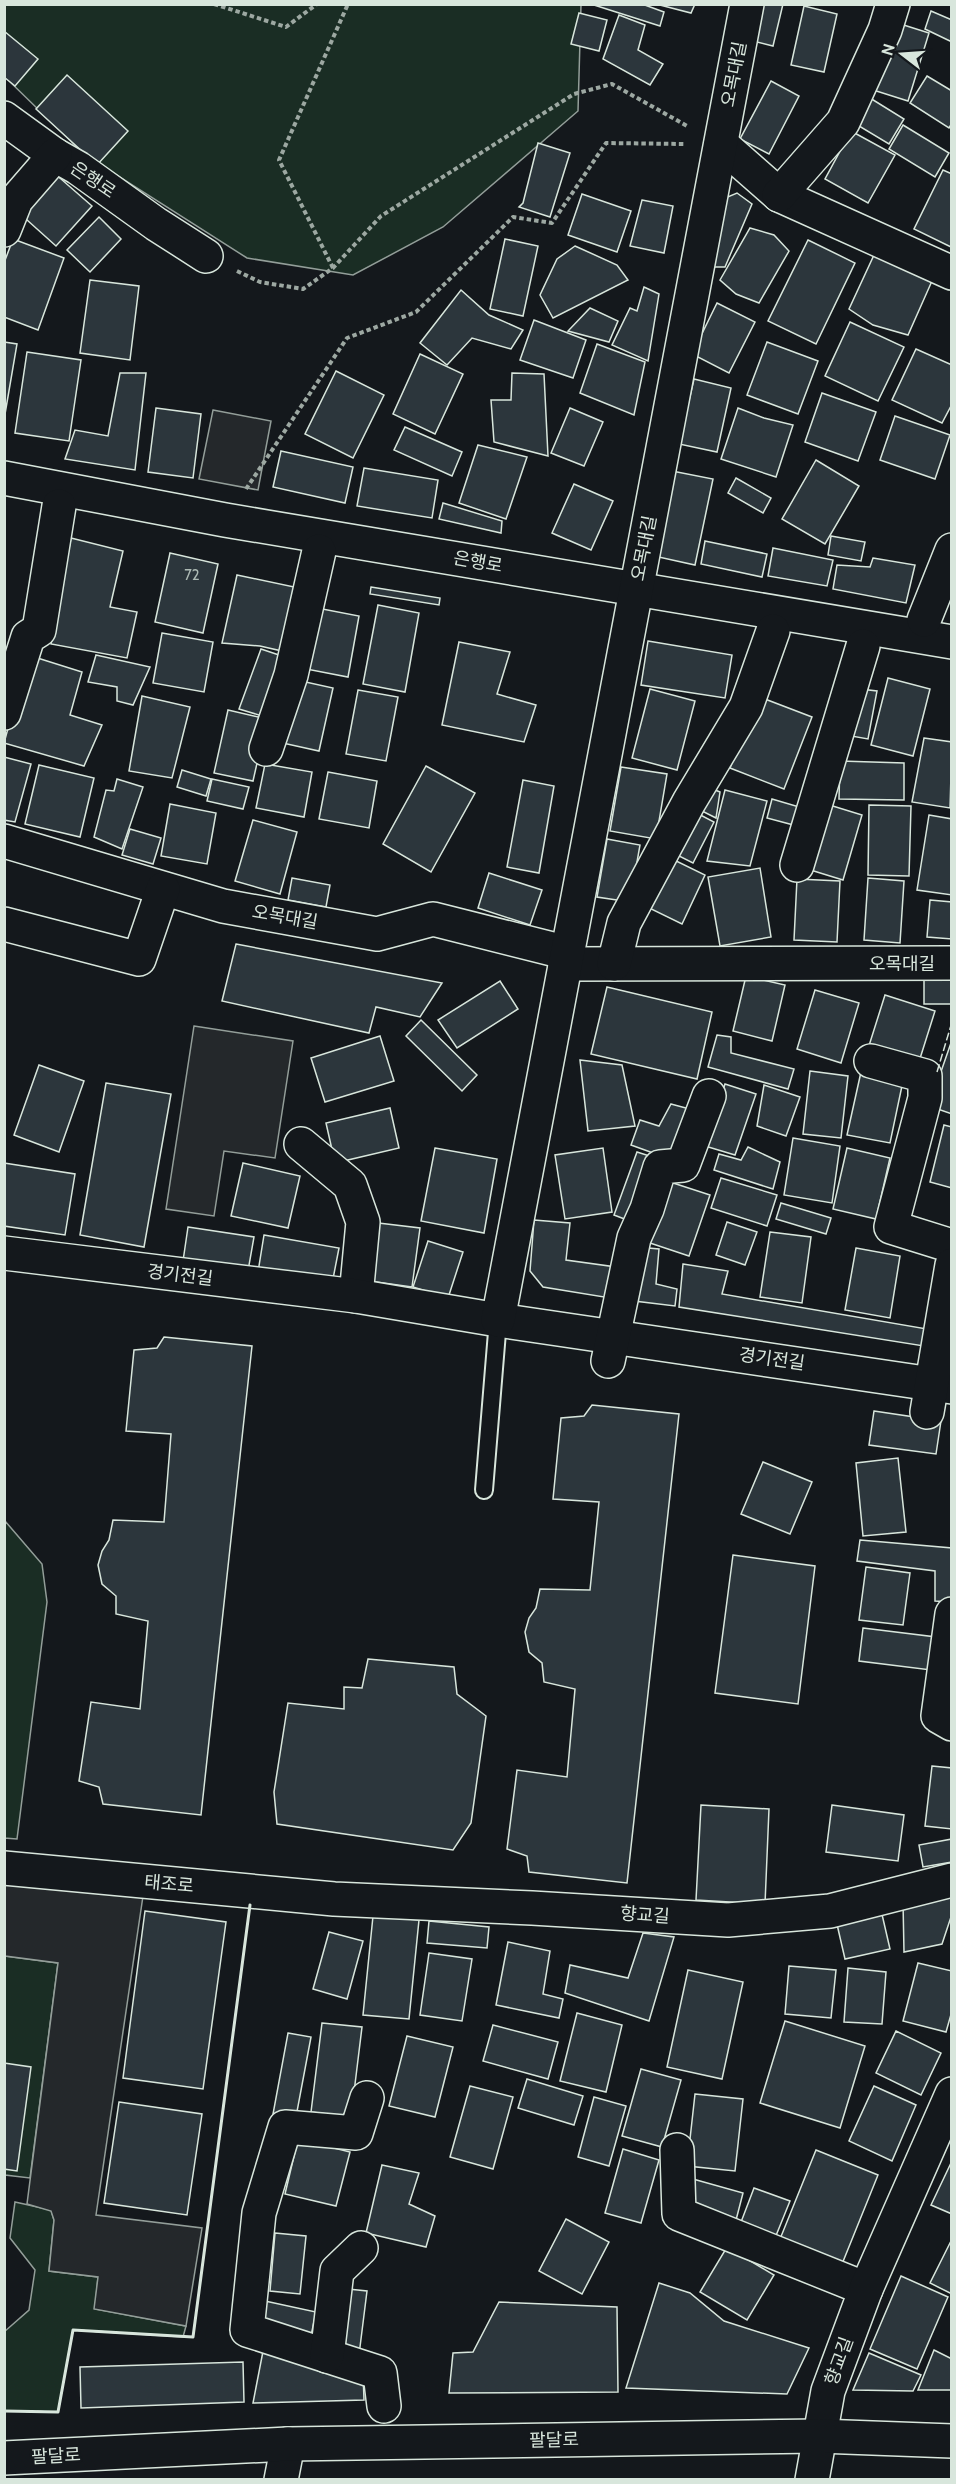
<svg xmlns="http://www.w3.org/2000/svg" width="956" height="2484" font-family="Cabin,'Noto Sans KR',sans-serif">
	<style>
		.green { fill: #1a2d24; stroke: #939e99; stroke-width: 1.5 }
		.parking { fill: #24282b; stroke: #939e99; stroke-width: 1.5 }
		.building { fill: #2c363c; stroke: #d8e6dc; stroke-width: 1.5 }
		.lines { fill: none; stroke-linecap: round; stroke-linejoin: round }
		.service-casing { stroke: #d8e6dc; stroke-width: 20 }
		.minor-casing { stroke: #d8e6dc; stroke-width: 36 }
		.tertiary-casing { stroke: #d8e6dc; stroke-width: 36 }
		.path { stroke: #9da8a2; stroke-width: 4; stroke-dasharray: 4.5 3; stroke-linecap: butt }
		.service { stroke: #14181c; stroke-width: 16 }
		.minor { stroke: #14181c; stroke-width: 33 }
		.tertiary { stroke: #14181c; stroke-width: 33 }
		.fence { stroke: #d8e6dc; stroke-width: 1.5; stroke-dasharray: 8 3; stroke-linecap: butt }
		.wall { stroke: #d8e6dc; stroke-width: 3 }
		.labels { text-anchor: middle; stroke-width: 4.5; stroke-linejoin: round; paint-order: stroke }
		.number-label { font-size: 15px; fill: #adbab4 }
		.street-label { font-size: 18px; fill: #d8e6dc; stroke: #14181c }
	</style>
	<rect width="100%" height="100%" fill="#14181c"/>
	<g class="green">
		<path d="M4,5H581L578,111L443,227L353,275L247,258L85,155L5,77Z"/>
		<path d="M5,1521L42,1564L47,1602L17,1839L4,1838Z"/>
		<path d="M5,1956L58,1963L30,2178L5,2175Z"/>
		<path d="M15,2202L51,2210L54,2220L49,2271L98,2277L95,2309L186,2326L183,2337L73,2330L58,2412L5,2411L4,2332L29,2310L35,2270L10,2238Z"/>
	</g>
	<g class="parking">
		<path d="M213,410L271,421L258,490L199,479Z"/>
		<path d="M194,1026L293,1041L275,1158L224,1151L214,1216L166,1209Z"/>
		<path d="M5,1884L143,1896L96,2215L202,2228L186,2326L94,2309L98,2277L49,2271L54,2220L51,2211L27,2204L58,1963L5,1956Z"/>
	</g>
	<g class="building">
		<path d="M642,4L664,12L660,26L594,5Z"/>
		<path d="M656,4H695L691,13Z"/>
		<path d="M753,4H783L773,46L745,39Z"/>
		<path d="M804,6L837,14L824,72L791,65Z"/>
		<path d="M931,11L952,20V42L925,29Z"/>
		<path d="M579,13L607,20L599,51L571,44Z"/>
		<path d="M619,15L645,25L638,50L663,64L650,85L603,59Z"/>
		<path d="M891,21L929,33L908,101L870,89Z"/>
		<path d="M4,31L38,59L15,86L4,77Z"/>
		<path d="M67,75L128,131L97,165L36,109Z"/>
		<path d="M927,76L952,91V123L949,128L910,103Z"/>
		<path d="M771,81L799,96L769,154L740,139Z"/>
		<path d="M870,98L904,119L889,144L854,123Z"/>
		<path d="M903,125L949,153L935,177L889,149Z"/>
		<path d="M851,131L895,155L868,203L825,179Z"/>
		<path d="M538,143L570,153L550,217L519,207L523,203Z"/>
		<path d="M943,170L952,174L951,247L914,229Z"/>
		<path d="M53,172L92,206L56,246L17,211Z"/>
		<path d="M737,193L752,204L725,267H708L718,201Z"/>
		<path d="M582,194L631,211L617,252L568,235Z"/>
		<path d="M642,200L673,206L664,253L630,246Z"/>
		<path d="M99,217L121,239L90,272L67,250Z"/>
		<path d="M750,228L774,235L789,251L759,303L736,294L720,280Z"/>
		<path d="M13,239L64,258L38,330L4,317V263Z"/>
		<path d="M505,239L538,246L523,316L490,309Z"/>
		<path d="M808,240L855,263L816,344L768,321Z"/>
		<path d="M575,246L617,265L628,280L553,318L540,295L557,259Z"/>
		<path d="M874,255L932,281L908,335L873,325L849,309Z"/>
		<path d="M90,280L139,286L130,360L80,353Z"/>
		<path d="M644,287L659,294L648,361L612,345L630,308L637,311Z"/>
		<path d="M461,290L489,315L523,330L511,349L472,338L447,365L420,343Z"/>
		<path d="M717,303L755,322L729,373L692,354Z"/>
		<path d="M590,308L618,321L609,342L568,331Z"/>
		<path d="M534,320L586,340L573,378L520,360Z"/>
		<path d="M850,322L904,347L878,401L825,376Z"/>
		<path d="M4,342L17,344L4,420Z"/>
		<path d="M767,342L818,361L798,414L747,395Z"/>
		<path d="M597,344L645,362L634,415L580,393Z"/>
		<path d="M916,349L952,365V404L942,423L892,400Z"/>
		<path d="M27,352L81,360L69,441L15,433Z"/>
		<path d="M420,354L463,374L435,434L393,414Z"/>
		<path d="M336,371L384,395L353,458L305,434Z"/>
		<path d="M120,373H146L135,470L65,459L75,430L108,436Z"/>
		<path d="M512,373L544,374L548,456L494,442L491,400H511Z"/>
		<path d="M694,379L731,388L717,452L679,444Z"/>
		<path d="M822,393L876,412L858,461L805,442Z"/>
		<path d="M156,408L201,414L193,478L148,472Z"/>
		<path d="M570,408L603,422L584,466L551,453Z"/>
		<path d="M738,408L764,418L793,425L776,477L721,459Z"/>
		<path d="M895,416L950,435L935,479L880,460Z"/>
		<path d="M405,427L462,452L452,476L394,450Z"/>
		<path d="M478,445L527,457L506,519L459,503Z"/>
		<path d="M281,451L353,467L345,503L273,487Z"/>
		<path d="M816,460L859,486L825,544L782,519Z"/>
		<path d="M364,468L438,480L432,518L357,506Z"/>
		<path d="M672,471L713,479L695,565L654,556Z"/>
		<path d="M736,478L771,498L763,513L728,493Z"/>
		<path d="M574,484L613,501L591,550L552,533Z"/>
		<path d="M443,503L502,521L501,533L439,519Z"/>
		<path d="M831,536L865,542L861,561L828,555Z"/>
		<path d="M71,538L123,551L110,607L137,612L127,658L51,644Z"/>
		<path d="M705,541L767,554L762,577L701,564Z"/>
		<path d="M773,548L833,560L827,586L768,576Z"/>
		<path d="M170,553L218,564L203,633L155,622Z"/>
		<path d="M873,558L915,565L906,603L833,589L837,565L870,567Z"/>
		<path d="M237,575L299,588L282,651L260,646L222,643Z"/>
		<path d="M371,587L440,598L439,605L370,594Z"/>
		<path d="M378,605L419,613L405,692L363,684Z"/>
		<path d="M312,607L359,616L348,677L301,668Z"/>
		<path d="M162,633L213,642L204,692L153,683Z"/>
		<path d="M648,641L732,655L725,698L641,685Z"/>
		<path d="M459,642L510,652L497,694L536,705L524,742L442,725Z"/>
		<path d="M261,649L291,659L272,719L239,709Z"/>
		<path d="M28,655L82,672L70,715L102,725L84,766L4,743Z"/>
		<path d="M96,655L150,667L133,705L117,701V687L88,682Z"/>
		<path d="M888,678L930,689L913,756L871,745Z"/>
		<path d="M292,679L333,688L319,751L278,742Z"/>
		<path d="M650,689L695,701L677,770L632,758Z"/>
		<path d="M860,689L877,691L868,739L851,736Z"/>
		<path d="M358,690L398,697L386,761L346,754Z"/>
		<path d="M142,696L190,707L172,778L129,771Z"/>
		<path d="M757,696L812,717L784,789L730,768Z"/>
		<path d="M228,710L267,719L253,781L214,773Z"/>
		<path d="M924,738L952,742L950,808L912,802Z"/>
		<path d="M4,757L31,764L15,822L4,820Z"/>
		<path d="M840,761L904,763V800L839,799Z"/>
		<path d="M265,764L312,772L304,817L256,808Z"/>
		<path d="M39,765L94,778L80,837L25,824Z"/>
		<path d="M426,766L475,793L431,872L383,844Z"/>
		<path d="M621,767L667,774L656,839L610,831Z"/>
		<path d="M182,770L211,779L206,796L177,787Z"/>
		<path d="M328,772L377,781L369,828L319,819Z"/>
		<path d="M117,779L143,787L122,849L94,837L106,790L114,791Z"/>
		<path d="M212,779L249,787L243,809L207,801Z"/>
		<path d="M523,780L554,786L539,873L507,867Z"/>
		<path d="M701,784L720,792L716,818L692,806Z"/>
		<path d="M725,790L767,801L750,866L707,861Z"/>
		<path d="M772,799L806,809L801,827L767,818Z"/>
		<path d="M823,803L862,815L843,880L804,868Z"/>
		<path d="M170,804L216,813L207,864L161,856Z"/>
		<path d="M869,805L911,806L909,876L868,875Z"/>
		<path d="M689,809L714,822L693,863L669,851Z"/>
		<path d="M929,815L952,819V895L917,890Z"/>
		<path d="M253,820L297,832L280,894L235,881Z"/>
		<path d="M130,829L161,838L153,864L122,855Z"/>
		<path d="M607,839L640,845L630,902L597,897Z"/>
		<path d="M666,856L705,875L682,924L643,905Z"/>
		<path d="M760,868L771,937L720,946L708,877Z"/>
		<path d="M489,873L542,890L530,925L478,908Z"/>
		<path d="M292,878L330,885L326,907L288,900Z"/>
		<path d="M868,878L904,881L900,943L864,940Z"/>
		<path d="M797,879L840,881L837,942L794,940Z"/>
		<path d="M930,900L952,902V939L927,937Z"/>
		<path d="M236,944L442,983L420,1017L376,1007L369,1033L222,1001Z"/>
		<path d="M746,976L785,985L772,1041L733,1031Z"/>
		<rect x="924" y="976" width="28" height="28"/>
		<path d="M500,981L518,1009L457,1048L438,1020Z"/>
		<path d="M607,987L712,1012L697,1079L591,1054Z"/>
		<path d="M815,990L859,1003L841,1063L797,1049Z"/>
		<path d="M885,995L935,1011L917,1068L867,1052Z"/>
		<path d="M421,1020L477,1075L462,1091L406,1036Z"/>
		<path d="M717,1035L731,1037V1053L794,1069L788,1089L708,1067Z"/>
		<path d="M380,1036L394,1081L325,1102L311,1058Z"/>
		<path d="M952,1040V1114L929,1106Z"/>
		<path d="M580,1060L622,1065L635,1126L588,1131Z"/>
		<path d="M39,1065L84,1081L59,1152L14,1135Z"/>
		<path d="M810,1071L848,1076L841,1138L803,1134Z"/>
		<path d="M861,1072L903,1081L890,1143L847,1135Z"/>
		<path d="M106,1083L171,1094L144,1247L80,1235Z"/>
		<path d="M725,1084L756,1094L735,1155L705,1146Z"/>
		<path d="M764,1085L800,1097L786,1136L757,1126Z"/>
		<path d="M671,1104L697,1111L678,1162L631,1145L640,1120L659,1126Z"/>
		<path d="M390,1108L399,1148L335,1163L326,1123Z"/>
		<path d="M944,1125L952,1127V1188L930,1182Z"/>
		<path d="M793,1138L840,1146L832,1203L784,1195Z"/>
		<path d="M748,1147L780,1162L773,1189L714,1170L719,1154L741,1160Z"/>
		<path d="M435,1148L497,1159L484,1233L421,1221Z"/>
		<path d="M603,1148L612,1212L565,1219L555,1155Z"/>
		<path d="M847,1148L890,1158L876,1219L833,1209Z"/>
		<path d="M637,1152L659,1159L635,1223L614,1215Z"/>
		<path d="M4,1163L75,1174L65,1235L4,1226Z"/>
		<path d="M243,1163L300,1176L288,1228L231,1216Z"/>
		<path d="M721,1178L777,1195L767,1226L711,1208Z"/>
		<path d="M667,1181L710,1195L689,1256L647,1242Z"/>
		<path d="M781,1203L831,1218L826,1234L776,1219Z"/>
		<path d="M534,1220L570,1223L566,1260L616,1267L610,1298L543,1287L530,1271Z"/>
		<path d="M370,1222L420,1228L412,1287L362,1280Z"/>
		<path d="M727,1222L757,1232L745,1265L716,1255Z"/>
		<path d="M188,1227L254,1237L248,1271L183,1261Z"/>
		<path d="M770,1232L811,1237L802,1303L760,1297Z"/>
		<path d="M264,1235L339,1248L332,1284L258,1272Z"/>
		<path d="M428,1241L463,1252L448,1298L413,1287Z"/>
		<path d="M637,1247L659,1249L656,1284L677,1289L675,1306L626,1300Z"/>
		<path d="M856,1248L900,1256L890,1318L845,1310Z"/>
		<path d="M683,1264L728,1271L722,1294L933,1330L930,1347L679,1307Z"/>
		<path d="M164,1337L252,1346L201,1815L103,1804L99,1787L79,1781L91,1702L140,1709L148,1621L116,1614V1596L102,1584L98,1565L102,1551L109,1540L113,1520L164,1522L171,1434L126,1431L134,1350L157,1348Z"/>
		<path d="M592,1405L679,1414L627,1883L529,1872L527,1856L507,1849L517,1770L567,1777L575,1689L544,1682L542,1663L529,1652L525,1632L529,1618L536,1608L540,1589L590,1590L599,1502L553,1499L561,1418L584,1416Z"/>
		<path d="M874,1411L941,1421L936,1454L869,1445Z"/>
		<path d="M898,1458L906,1532L863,1536L856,1463Z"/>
		<path d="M763,1462L812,1482L790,1534L741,1514Z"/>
		<path d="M860,1540L952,1548V1602L935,1601V1571L857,1561Z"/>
		<path d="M733,1555L815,1566L798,1704L715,1693Z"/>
		<path d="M866,1567L910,1573L903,1625L859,1620Z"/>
		<path d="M863,1628L936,1637L931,1670L859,1661Z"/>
		<path d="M368,1659L454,1667L457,1694L486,1716L471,1823L453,1850L277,1824L274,1792L288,1703L344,1709V1687L362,1688Z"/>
		<path d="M932,1766L952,1768V1829L925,1826Z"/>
		<path d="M701,1805L769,1809L765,1904L696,1900Z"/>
		<path d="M832,1805L904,1815L898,1861L826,1852Z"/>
		<path d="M952,1839V1862L923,1867L919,1845Z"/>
		<path d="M950,1887L952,1914L942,1944L904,1952L903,1902Z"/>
		<path d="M881,1910L890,1949L845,1959L836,1920Z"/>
		<path d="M145,1911L226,1922L203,2089L123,2078Z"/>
		<path d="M373,1916L419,1920L409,2019L363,2015Z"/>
		<path d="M429,1921L489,1927L487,1948L427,1943Z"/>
		<path d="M329,1932L363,1941L347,1999L313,1989Z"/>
		<path d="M643,1933L674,1937L649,2021L565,1993L570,1965L628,1978Z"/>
		<path d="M508,1942L550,1951L543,1994L563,1999L559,2018L496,2005Z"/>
		<path d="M429,1953L472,1959L462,2021L420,2015Z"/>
		<path d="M918,1963L952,1971V2011L946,2032L903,2021Z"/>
		<path d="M789,1966L836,1970L831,2018L785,2014Z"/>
		<path d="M848,1968L886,1972L882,2024L844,2022Z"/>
		<path d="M688,1970L743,1982L722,2079L667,2067Z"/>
		<path d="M577,2013L622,2025L606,2092L560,2081Z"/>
		<path d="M785,2021L865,2046L840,2128L760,2103Z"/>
		<path d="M322,2023L362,2027L351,2117L311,2112Z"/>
		<path d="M493,2025L558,2042L548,2079L483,2061Z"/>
		<path d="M896,2031L941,2053L921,2095L876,2073Z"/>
		<path d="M288,2033L311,2037L296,2117L273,2114Z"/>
		<path d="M407,2036L453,2047L435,2117L389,2106Z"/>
		<path d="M4,2063L31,2067L17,2171L4,2169Z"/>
		<path d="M641,2069L681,2080L662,2147L622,2136Z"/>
		<path d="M527,2079L583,2096L574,2125L518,2108Z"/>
		<path d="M470,2086L513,2097L493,2169L450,2157Z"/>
		<path d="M874,2086L916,2105L892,2161L849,2141Z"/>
		<path d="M695,2094L743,2099L735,2171L687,2166Z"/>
		<path d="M594,2097L626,2106L609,2166L578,2157Z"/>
		<path d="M119,2102L202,2114L187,2215L104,2203Z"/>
		<path d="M298,2139L350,2152L336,2206L285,2194Z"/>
		<path d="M623,2149L659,2160L641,2223L605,2213Z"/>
		<path d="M816,2150L878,2175L842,2264L780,2239Z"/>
		<path d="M951,2163H952V2214L931,2205Z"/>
		<path d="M382,2165L419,2173L409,2204L435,2216L426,2247L366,2233Z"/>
		<path d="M693,2179L743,2193L735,2224L684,2209Z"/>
		<path d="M754,2188L790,2201L773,2243L738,2230Z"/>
		<path d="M566,2219L609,2242L582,2294L539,2271Z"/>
		<path d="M275,2233L306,2236L300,2294L270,2291Z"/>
		<path d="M952,2239V2294L930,2283Z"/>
		<path d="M727,2247L774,2275L747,2320L700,2292Z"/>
		<path d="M901,2276L948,2297L917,2369L870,2349Z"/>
		<path d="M659,2283L690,2293L724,2321L809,2348L787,2394L626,2388Z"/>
		<path d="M348,2289L367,2291L359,2355L340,2352Z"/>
		<path d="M265,2301L316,2312L311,2336L260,2324Z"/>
		<path d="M499,2302L617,2307L618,2392L449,2393L453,2353L473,2352Z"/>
		<path d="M264,2346L363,2373L364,2400L253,2403Z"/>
		<path d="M934,2350L952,2359V2390H918Z"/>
		<path d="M869,2353L921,2375L913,2391L853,2390Z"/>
		<path d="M243,2362L244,2402L81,2408L80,2367Z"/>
	</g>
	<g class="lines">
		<defs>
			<path id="service" d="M484,1490L498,1320"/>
			<g id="minor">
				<path d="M4,118L55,155L78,168L156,224L206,256"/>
				<path d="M721,144L779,195L952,273"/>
				<path d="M779,195L843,122L885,30L893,4"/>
				<path d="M4,230L16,200L55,155"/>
				<path d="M4,478L225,520L952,642"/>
				<path d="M924,620L952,550"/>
				<path d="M4,713L28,637L39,630L59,506"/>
				<path d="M266,749L291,675L319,551"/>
				<path d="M4,841L223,906L377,934L433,919L568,953"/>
				<path d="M797,865L863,646"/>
				<path d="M4,924L139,959L163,889"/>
				<path d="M565,964L952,963"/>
				<path d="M614,964L624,923L689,802L746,707L773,631"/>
				<path d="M871,1061L925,1076V1098L891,1227L952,1246"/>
				<path d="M301,1144L350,1185L363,1222L356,1296"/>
				<path d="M4,1253L356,1296L498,1320L952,1387"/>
				<path d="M498,1320L747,4"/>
				<path d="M608,1361L634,1238L647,1209L660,1167L683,1165L709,1096"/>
				<path d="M927,1412L952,1265"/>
				<path d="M952,1614L938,1716L952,1724"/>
				<path d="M4,1868L334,1899L532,1908L728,1920L830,1911L952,1880"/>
				<path d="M367,2098L356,2133L285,2127L259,2213L247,2330L380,2373L384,2406"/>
				<path d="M677,2150L679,2214L866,2289"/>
				<path d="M327,2356L337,2271L361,2248"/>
				<path d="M281,2480L288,2444"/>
				<path d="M812,2480L828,2391L866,2289L952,2094"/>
			</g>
			<path id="tertiary" d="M4,2458L288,2444L819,2436L952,2441"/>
		</defs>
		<use href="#service" class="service-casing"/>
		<use href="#minor" class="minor-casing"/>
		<use href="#tertiary" class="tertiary-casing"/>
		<g class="path">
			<path d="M214,4L286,27L317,4"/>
			<path d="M333,268L279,160L348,4"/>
			<path d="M237,271L260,282L303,289L333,268L381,216L574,94L612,84L689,127"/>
			<path d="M246,489L347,338L416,312L513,217L552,223L606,143L684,144"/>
		</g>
		<use href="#service" class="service"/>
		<use href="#minor" class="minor"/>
		<use href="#tertiary" class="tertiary"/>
		<g class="fence">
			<path d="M937,1072L952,1022"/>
			<path d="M4,2411L58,2412L73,2330L193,2337L250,1905"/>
		</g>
		<path class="wall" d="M4,2411L58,2412L73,2330L193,2337L250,1905"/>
	</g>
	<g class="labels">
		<g class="number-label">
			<text x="192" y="580">72</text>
		</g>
		<g class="street-label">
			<text transform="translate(734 74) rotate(-79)" y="6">오목대길</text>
			<text transform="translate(93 180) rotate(34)" y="6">은행로</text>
			<text transform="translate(644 548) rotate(-79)" y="6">오목대길</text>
			<text transform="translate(478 562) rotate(10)" y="6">은행로</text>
			<text transform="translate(285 917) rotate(10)" y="6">오목대길</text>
			<text x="902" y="970">오목대길</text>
			<text transform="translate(180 1275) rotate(7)" y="6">경기전길</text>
			<text transform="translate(772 1359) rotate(8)" y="6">경기전길</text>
			<text transform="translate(169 1884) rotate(5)" y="6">태조로</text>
			<text transform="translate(645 1915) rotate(4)" y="6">향교길</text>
			<text transform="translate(839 2361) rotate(-70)" y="6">향교길</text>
			<text transform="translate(554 2440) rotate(-1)" y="6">팔달로</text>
			<text transform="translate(56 2456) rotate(-3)" y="6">팔달로</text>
		</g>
	</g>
	<rect width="956" height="2484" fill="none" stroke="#d8e6dc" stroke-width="12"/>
	<g transform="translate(902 54) rotate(287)" stroke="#14181c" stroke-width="4.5" paint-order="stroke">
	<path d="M0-4.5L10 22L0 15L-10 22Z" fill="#d8e6dc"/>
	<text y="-9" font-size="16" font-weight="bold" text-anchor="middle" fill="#d8e6dc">N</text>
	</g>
</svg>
